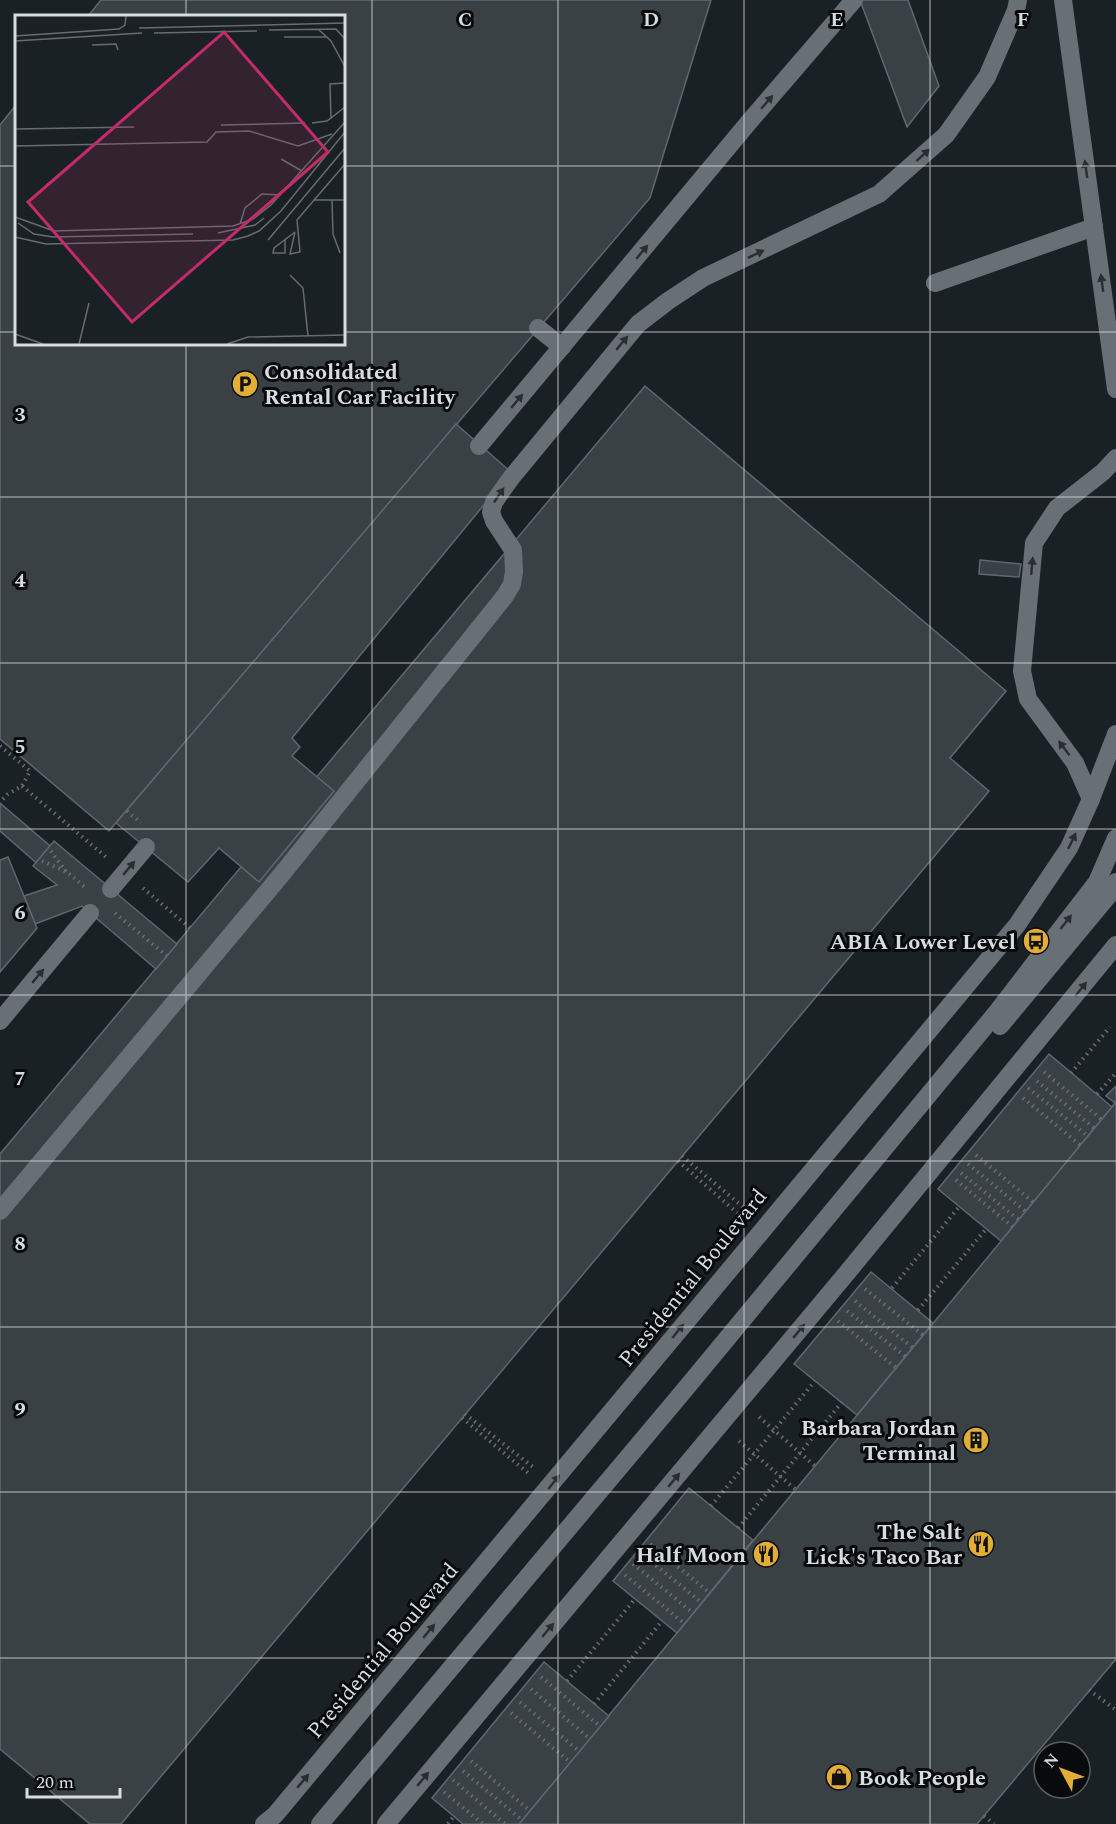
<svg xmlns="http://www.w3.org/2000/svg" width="1116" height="1824" font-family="Spectral,serif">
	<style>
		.building { fill: #394145; stroke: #60686d; stroke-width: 1.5 }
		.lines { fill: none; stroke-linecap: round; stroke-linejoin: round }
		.path { stroke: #686e72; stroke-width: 4; stroke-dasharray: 1.5 4.5; stroke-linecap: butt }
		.lane { stroke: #687075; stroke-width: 18 }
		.secondary { stroke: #687075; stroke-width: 18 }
		.oneway { fill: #2a2e31 }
		.grid { fill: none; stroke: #d8dcdf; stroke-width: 1.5; stroke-opacity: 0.55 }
		.labels { text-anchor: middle; stroke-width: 6; stroke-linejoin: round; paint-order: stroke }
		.poi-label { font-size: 22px; font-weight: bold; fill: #d8dcdf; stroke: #080a0c; text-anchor: end }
		.street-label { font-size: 22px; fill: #d8dcdf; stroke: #080a0c }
		.inset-road { fill: none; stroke: #666c6f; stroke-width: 1.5 }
		.view { fill: #c42c68; fill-opacity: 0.15; stroke: #c42c68; stroke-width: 3 }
		.inset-edge { fill: none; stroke: #d8dcdf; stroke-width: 3 }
		.grid-label { font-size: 20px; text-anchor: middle; font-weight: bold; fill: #d8dcdf; stroke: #080a0c; stroke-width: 6; stroke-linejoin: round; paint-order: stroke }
	</style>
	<rect width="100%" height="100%" fill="#1a2125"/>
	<g class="building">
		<path d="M101,0H711L650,198L109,831L0,739V125L16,105V344H344V16H88Z"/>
		<path d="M860,0H908L939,86L907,127Z"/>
		<path d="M645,386L1006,691L950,758L989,791L121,1824H90L0,1749V1154Z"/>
		<path d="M456,424L511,472L292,738L300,747L292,756L334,791L259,882L219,848L188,882L116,823Z"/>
		<path d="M980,560L1021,564L1019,577L979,574Z"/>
		<path d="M0,803L55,850L41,867L0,831Z"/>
		<path d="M54,841L177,944L156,969L82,906L35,924L24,896L57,885L33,866Z"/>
		<path d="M8,857L37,928L0,972V860Z"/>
		<path d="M1049,1054L1112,1107L1001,1241L938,1189Z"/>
		<path d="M1116,1086V1659L977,1824H519L1112,1107L1115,1103L1106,1096Z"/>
		<path d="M871,1272L933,1323L857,1415L794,1364Z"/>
		<path d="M689,1488L753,1540L677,1633L613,1581Z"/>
		<path d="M544,1662L609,1716L519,1824H463L432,1798Z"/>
	</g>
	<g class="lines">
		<g class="path">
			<path d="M0,746L30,771L22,786L8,794L0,802"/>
			<path d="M22,786L106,857"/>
			<path d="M127,811L141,823"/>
			<path d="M51,851L66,872"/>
			<path d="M42,861L67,872L87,889"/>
			<path d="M143,888L190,928"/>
			<path d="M115,913L167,956"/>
			<path d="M1044,1072L1101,1119"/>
			<path d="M1071,1073L1110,1027"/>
			<path d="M1037,1081L1094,1128"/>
			<path d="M1028,1088L1088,1136"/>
			<path d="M1097,1094L1116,1073"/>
			<path d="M1023,1098L1080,1145"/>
			<path d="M976,1155L1033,1202"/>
			<path d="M682,1156L748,1211"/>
			<path d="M678,1161L743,1218"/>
			<path d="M968,1164L1025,1211"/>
			<path d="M961,1173L1019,1220"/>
			<path d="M956,1180L1013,1227"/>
			<path d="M892,1288L959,1207"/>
			<path d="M865,1289L923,1335"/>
			<path d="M855,1301L913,1348"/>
			<path d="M918,1310L986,1229"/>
			<path d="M847,1311L906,1357"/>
			<path d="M838,1321L896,1368"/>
			<path d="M465,1414L533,1467"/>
			<path d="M759,1417L815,1466"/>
			<path d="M462,1418L528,1473"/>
			<path d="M739,1441L795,1489"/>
			<path d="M711,1506L815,1381"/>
			<path d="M738,1528L842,1402"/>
			<path d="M650,1544L710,1593"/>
			<path d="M642,1554L702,1603"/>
			<path d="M633,1564L693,1613"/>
			<path d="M625,1575L685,1624"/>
			<path d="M541,1677L600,1726"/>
			<path d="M567,1681L635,1599"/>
			<path d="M531,1689L590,1739"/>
			<path d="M1089,1690L1116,1710"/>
			<path d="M520,1702L579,1751"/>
			<path d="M594,1704L662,1621"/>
			<path d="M511,1713L570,1762"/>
			<path d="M471,1761L530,1811"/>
			<path d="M463,1771L522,1820"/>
			<path d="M453,1780L505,1824"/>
			<path d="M444,1792L483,1824"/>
			<path d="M984,1816L994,1824"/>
			<path d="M448,1824L454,1816"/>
		</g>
		<g class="lane">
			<path d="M935,283L1094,227"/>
			<path d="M538,328L562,347"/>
			<path d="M479,446L749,122L854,0"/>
			<path d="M1091,799L1075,763L1028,699L1022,671L1034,543L1057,508L1103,472L1116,458"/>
			<path d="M111,889L146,847"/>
			<path d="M0,1021L90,913"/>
			<path d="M0,1211L282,874L505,596L512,584L514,572L513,550L494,521L491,512L494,502L511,478L638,324L668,301L703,278L879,194L946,135L987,77L1016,10L1018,0"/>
		</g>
		<g class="secondary">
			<path d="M1063,0L1116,389"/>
			<path d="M1000,1026L1108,896L1116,882"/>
			<path d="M264,1824L275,1815L1017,925L1069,848L1091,799L1116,734"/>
			<path d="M320,1824L682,1393L997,1012L1097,882L1116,838"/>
			<path d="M386,1824L846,1274L1116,945"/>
		</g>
	</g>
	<defs><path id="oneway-solid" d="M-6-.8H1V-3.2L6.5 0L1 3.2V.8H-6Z" transform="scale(1.5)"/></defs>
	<g class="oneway">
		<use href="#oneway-solid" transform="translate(767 102) rotate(-49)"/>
		<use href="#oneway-solid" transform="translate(923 155) rotate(-42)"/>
		<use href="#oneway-solid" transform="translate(1086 169) rotate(-98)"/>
		<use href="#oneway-solid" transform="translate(642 252) rotate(-50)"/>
		<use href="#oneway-solid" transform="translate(756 254) rotate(-25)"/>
		<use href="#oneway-solid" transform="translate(1102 283) rotate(-98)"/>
		<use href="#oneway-solid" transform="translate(622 343) rotate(-50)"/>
		<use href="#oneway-solid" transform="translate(517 401) rotate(-50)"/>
		<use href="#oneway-solid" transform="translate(499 495) rotate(-56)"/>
		<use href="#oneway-solid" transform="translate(1032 566) rotate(-85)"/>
		<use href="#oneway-solid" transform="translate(1064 748) rotate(-127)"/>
		<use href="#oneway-solid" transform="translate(1072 841) rotate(-64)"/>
		<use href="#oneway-solid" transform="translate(129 868) rotate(-50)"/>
		<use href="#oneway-solid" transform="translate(1066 922) rotate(-52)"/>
		<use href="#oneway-solid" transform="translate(38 976) rotate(-50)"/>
		<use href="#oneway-solid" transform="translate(1081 989) rotate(-51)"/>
		<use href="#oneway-solid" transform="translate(678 1331) rotate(-51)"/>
		<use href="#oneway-solid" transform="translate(799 1331) rotate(-50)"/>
		<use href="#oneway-solid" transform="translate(674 1480) rotate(-50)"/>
		<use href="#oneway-solid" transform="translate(554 1482) rotate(-51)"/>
		<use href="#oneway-solid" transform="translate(548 1630) rotate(-50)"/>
		<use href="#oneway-solid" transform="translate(429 1631) rotate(-50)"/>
		<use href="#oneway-solid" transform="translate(423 1779) rotate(-50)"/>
		<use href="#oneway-solid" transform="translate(303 1781) rotate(-50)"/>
	</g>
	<path class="grid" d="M186,0V16M372,0V1824M558,0V1824M744,0V1824M930,0V1824M0,166H16M344,166H1116M0,332H16M344,332H1116M186,344V1824M0,497H1116M0,663H1116M0,829H1116M0,995H1116M0,1161H1116M0,1327H1116M0,1492H1116M0,1658H1116"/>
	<defs>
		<symbol id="parking-disc" viewBox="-11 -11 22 22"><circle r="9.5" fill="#e3ae35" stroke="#080a0c"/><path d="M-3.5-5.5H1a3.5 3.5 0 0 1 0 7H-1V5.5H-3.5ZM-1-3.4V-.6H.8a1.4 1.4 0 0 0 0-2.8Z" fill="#111"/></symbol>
		<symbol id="bus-disc" viewBox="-11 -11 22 22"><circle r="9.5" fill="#e3ae35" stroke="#080a0c"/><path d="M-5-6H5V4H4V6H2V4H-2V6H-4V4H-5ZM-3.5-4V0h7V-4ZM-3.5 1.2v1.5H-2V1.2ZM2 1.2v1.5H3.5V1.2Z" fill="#111"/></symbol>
		<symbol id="building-disc" viewBox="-11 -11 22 22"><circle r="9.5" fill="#e3ae35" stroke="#080a0c"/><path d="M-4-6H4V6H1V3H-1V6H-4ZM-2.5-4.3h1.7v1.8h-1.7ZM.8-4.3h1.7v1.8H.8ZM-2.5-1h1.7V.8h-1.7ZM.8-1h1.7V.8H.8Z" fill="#111"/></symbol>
		<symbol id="restaurant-disc" viewBox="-11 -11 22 22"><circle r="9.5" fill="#e3ae35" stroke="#080a0c"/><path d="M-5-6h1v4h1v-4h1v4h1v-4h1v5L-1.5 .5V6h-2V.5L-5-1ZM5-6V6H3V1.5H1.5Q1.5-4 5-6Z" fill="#111"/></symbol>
		<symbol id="shop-disc" viewBox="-11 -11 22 22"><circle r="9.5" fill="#e3ae35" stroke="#080a0c"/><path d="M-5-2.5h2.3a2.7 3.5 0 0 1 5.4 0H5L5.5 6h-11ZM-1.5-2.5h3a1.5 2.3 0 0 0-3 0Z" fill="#111"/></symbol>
	</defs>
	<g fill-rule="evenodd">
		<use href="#parking-disc" x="230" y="369" width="30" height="30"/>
		<use href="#bus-disc" x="1021" y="926" width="30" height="30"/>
		<use href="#building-disc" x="961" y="1425" width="30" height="30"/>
		<use href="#restaurant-disc" x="966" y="1529" width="30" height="30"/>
		<use href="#restaurant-disc" x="751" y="1539" width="30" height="30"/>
		<use href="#shop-disc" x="824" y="1762" width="30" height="30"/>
	</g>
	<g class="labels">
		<g class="poi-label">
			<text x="264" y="379" text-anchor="start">Consolidated<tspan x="264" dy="25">Rental Car Facility</tspan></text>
			<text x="1016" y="949">ABIA Lower Level</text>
			<text x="956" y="1435">Barbara Jordan<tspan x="956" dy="25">Terminal</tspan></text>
			<text x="962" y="1539">The Salt<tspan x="962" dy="25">Lick's Taco Bar</tspan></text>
			<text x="746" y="1562">Half Moon</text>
			<text x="858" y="1785" text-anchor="start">Book People</text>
		</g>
		<g class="street-label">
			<text transform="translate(692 1277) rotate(-51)" y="8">Presidential Boulevard</text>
			<text transform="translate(382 1650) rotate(-50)" y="8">Presidential Boulevard</text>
		</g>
	</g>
	<g transform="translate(15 15)">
		<rect width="330" height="330" fill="#1a2125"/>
		<path class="inset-road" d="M124,13L330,8M303,14L316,26L330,52M254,15L321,14L330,24M139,18L242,16M0,21L104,14L110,10L111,1M269,22H311M0,26L127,18M77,30L101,29L103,35M316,104L315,69L330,68M297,108L312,106L330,92M206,110L290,108M0,114L119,112M0,131L192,127L201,117L234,116L283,131L317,119M266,144L287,156M298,185H330M317,185L318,219L325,238M0,202L39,216L218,211L238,204L256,190L330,107M3,208L19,219L38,222L178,219M225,209L230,193L247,179L266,180M280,217L275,239L285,237L282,205L330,149M203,218L240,210L249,203M0,222L31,229L218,225L233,221L244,216L266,196L330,117M253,225L330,133M270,225V238H258L259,233L280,217M275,260L288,273L293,321M0,319L28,329M64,329L74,288M212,329L233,322L330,320"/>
		<path class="view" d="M209,17L313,137L117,307L13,187Z"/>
		<rect width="330" height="330" class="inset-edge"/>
	</g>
	<g class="grid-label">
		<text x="465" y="26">C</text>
		<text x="651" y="26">D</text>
		<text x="837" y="26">E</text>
		<text x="1023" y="26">F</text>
		<text x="20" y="421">3</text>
		<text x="20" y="587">4</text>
		<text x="20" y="753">5</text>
		<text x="20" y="919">6</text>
		<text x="20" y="1085">7</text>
		<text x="20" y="1250">8</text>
		<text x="20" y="1416">9</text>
	</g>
	<g transform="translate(1062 1770) rotate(311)"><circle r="28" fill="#080a0c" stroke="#5b5e60" stroke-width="1.5"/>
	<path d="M0-4.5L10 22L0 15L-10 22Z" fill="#e3ae35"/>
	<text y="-9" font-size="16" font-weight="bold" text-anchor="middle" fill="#d8dcdf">N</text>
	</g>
	<path d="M27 1788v9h93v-9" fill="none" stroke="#d8dcdf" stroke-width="3"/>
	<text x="36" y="1788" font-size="18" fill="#d8dcdf" stroke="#080a0c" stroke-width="4.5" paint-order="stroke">20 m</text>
</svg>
